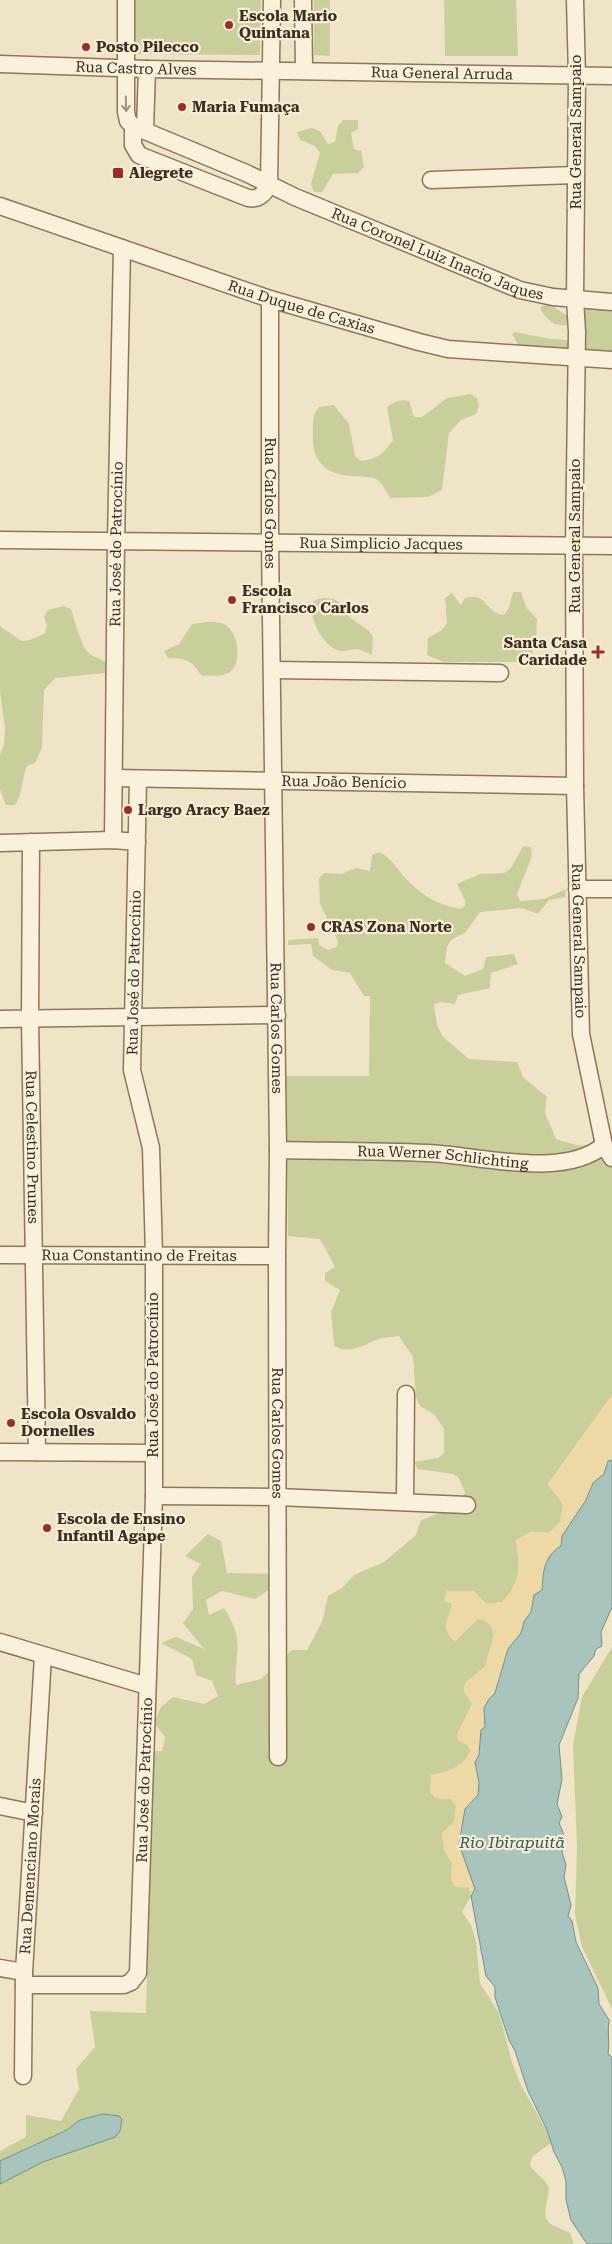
<svg xmlns="http://www.w3.org/2000/svg" width="612" height="2244" font-family="'Roboto Serif',serif">
	<style>
		.green { fill: #c9cf9b }
		.sand { fill: #ecd9a5 }
		.water { fill: #a9c4bc; stroke: #6f938a }
		.lines { fill: none; stroke-linecap: round; stroke-linejoin: round }
		.minor-casing { stroke: #8d765c; stroke-width: 19 }
		.minor { stroke: #faf1dc; stroke-width: 16 }
		.oneway { stroke: #9c907e }
		.poi-dot { fill: #9e2a2b; stroke: #f7eed8; stroke-width: 2 }
		.labels { text-anchor: middle; stroke-width: 4.5; stroke-linejoin: round; paint-order: stroke }
		.poi-label { font-size: 15px; font-weight: bold; fill: #3d2e20; stroke: #f7eed8; text-anchor: start }
		.street-label { font-size: 15px; fill: #3d2e20; stroke: #f7eed8 }
		.water-label { font-size: 16px; font-style: italic; fill: #2f5d5a; stroke: #f7eed8 }
	</style>
	<rect width="100%" height="100%" fill="#f0e4c8"/>
	<g class="green">
		<path d="M134,0H261L260,55L134,54Z"/>
		<path d="M314,0H330V56L314,55Z"/>
		<path d="M444,0H516L518,56H445Z"/>
		<path d="M343,120H358V129L351,133L354,149L361,151L364,167L358,173L333,174L322,192H314L311,184L320,153L315,146L300,140L297,132L312,128L320,131L328,144L335,142L338,126Z"/>
		<path d="M550,304L570,318L569,325C553,326 549,322 540,309L542,306Z"/>
		<path d="M589,307L612,308V353L590,355L585,350V311Z"/>
		<path d="M515,332L551,339L567,340L570,347L568,350L520,348L512,334Z"/>
		<path d="M470,394L477,398L479,406L476,414L461,420L449,433L442,490L428,497L390,498C386,491 383,483 376,479C370,476 360,477 353,476C325,475 311,461 313,432C313,422 312,415 319,407L334,405L349,424L355,456L361,461C377,460 385,452 393,440L387,407C395,402 400,399 409,401L414,417H422L447,398Z"/>
		<path d="M513,592H521L526,607L537,619L536,644L533,652L519,662H443L427,655L428,638L442,630L447,623L445,598L452,593L461,605L465,598C487,591 485,613 504,615L509,608Z"/>
		<path d="M325,598L334,599L340,603L349,617L369,631L373,637L372,655C367,653 362,650 357,649C352,649 346,652 341,651C324,649 310,619 311,604L317,599Z"/>
		<path d="M64,606L71,609C75,620 81,648 90,654C97,659 104,659 111,666L106,673L55,678L44,690L42,748L35,763L27,766C21,779 23,794 15,805H6L0,790V754L4,745L5,728L0,692V624L1,627L22,641L30,640L45,633L47,625L44,617L48,610Z"/>
		<path d="M208,622C212,622 220,622 224,624C239,631 244,668 226,674C219,677 210,675 202,676C190,659 188,659 168,658L164,651L179,644L192,624Z"/>
		<path d="M523,846L531,847L532,856L517,894L520,901L544,899L566,889L565,897L549,900L538,914L522,908L480,912L465,933L452,939L447,946L445,963L465,976L483,969L486,957L514,954L518,964L491,973L490,988L458,995L455,1004L441,1002L434,1004L437,1025L443,1037L469,1059L517,1062L523,1077L547,1097L545,1113L556,1139L576,1145L596,1146L612,1133V1395L548,1484L563,1504L560,1522L549,1533L531,1532L516,1540C520,1568 522,1581 502,1602L486,1604L474,1591L452,1604L446,1628L455,1641L478,1619L486,1621L492,1627L494,1635L485,1667L465,1683L464,1691L473,1704L457,1734L471,1750C464,1767 447,1773 431,1775L435,1798L451,1799L456,1806L455,1822L444,1850L452,1863L451,1880L469,1888L471,1896L462,1912L471,1925L476,1941L480,1983L499,2013L512,2062L521,2085L549,2135L551,2143L532,2157L530,2165C535,2174 547,2179 549,2189C549,2194 547,2200 546,2205C542,2225 554,2225 570,2233L574,2244H0V2151L26,2137V2115L61,2121L79,2089L76,2069L95,2047L90,2011L146,2013L154,1751H162L165,1737L154,1723L161,1707L173,1697L204,1704L218,1696L212,1681L196,1675L192,1659L161,1643L176,1637L204,1649L183,1623L193,1609L192,1577L201,1564L185,1556L208,1534L221,1541L227,1573L274,1574L270,1589L255,1599L222,1591L206,1600L209,1615L224,1608C246,1642 234,1651 236,1685L261,1679L292,1650H307L322,1622L328,1596L342,1588L354,1575L384,1562L416,1535L421,1520L459,1506L465,1492L458,1477L453,1474L418,1469L414,1462L438,1458L444,1453V1429L435,1415L420,1406L416,1398L413,1357L399,1336C394,1337 388,1337 383,1338C365,1342 353,1356 334,1346L331,1312L340,1290L325,1281V1273L335,1267L320,1239L288,1236L286,1076H369L370,996H364L350,973L332,970L313,956L311,944L288,945V940L318,938L319,945L328,950L337,947L338,941L320,904L319,879L324,873L341,874L356,868L370,871L372,855L379,852C392,858 399,872 409,882C423,896 441,906 460,909L465,906V900L457,884L480,874L504,873L511,868Z"/>
		<path d="M612,1647V2009L582,1947L575,1914L577,1848L573,1745L582,1697Z"/>
	</g>
	<path class="sand" d="M612,1395V1460L608,1461L604,1474L593,1483L586,1500L562,1536L561,1546C545,1555 543,1573 542,1590L534,1595L531,1612L524,1622L521,1633L508,1649L495,1693L489,1699L484,1708L485,1727L481,1730L479,1755L475,1762L479,1783L478,1795L465,1809L475,1889L471,1896L469,1888L455,1887L451,1880L452,1863L444,1850L442,1833L454,1822L456,1806L451,1799L435,1798L430,1792L431,1775C447,1773 464,1767 471,1750L466,1744L459,1741L457,1734L472,1704L464,1691L465,1683L485,1667L494,1635L492,1627L486,1621L478,1619L455,1641C440,1631 448,1619 452,1604L444,1601L447,1591H474L486,1604L502,1602C522,1581 520,1568 516,1540L531,1532L549,1533L560,1522L563,1504L548,1485Z"/>
	<g class="water">
		<path d="M612,1460V1607L601,1632L602,1646L596,1649L594,1656L579,1674L578,1698L559,1745L562,1779L557,1804L562,1817L559,1823L564,1835L562,1852L566,1865L564,1877L571,1905L568,1916L572,1921L576,1942L598,1988L599,2004L609,2020C607,2032 610,2042 608,2054L612,2057V2244H587L571,2220L566,2200V2181L562,2167L554,2152L547,2130L528,2091L515,2051L509,2040L495,1997V1987L486,1976L471,1896L475,1889L459,1844L465,1809L478,1795L479,1783L475,1762L479,1755L481,1730L485,1727L484,1708L489,1699L495,1693L508,1649L521,1633L524,1622L531,1612L534,1595L542,1590C543,1572 544,1556 561,1546L562,1536L586,1500L593,1483L604,1474L608,1461Z"/>
		<path d="M103,2114L119,2116L122,2119L120,2131L115,2137L43,2162L0,2184V2161L67,2130L80,2120Z"/>
	</g>
	<g class="lines">
		<defs>
			<g id="minor">
				<path id="s1" d="M126,0V112L128,121L133,126L246,173L295,197L520,290L553,297L612,302"/>
				<path d="M303,0L304,70"/>
				<path id="s2" d="M575,0L577,76L575,299L577,332L574,546L575,786L581,1034L604,1145L612,1158"/>
				<path id="s3" d="M0,64L147,69L612,76"/>
				<path d="M133,126V145L139,155L248,198C259,200 264,194 269,185L272,0"/>
				<path d="M145,129L147,69"/>
				<path d="M431,180L576,175"/>
				<path id="s4" d="M0,206L270,299L419,342L448,349L612,360"/>
				<path id="s5" d="M270,299V542L278,1150L277,1256L278,1757"/>
				<path id="s6" d="M0,540L612,546"/>
				<path d="M273,670L500,673"/>
				<path id="s7" d="M114,778L575,786"/>
				<path id="s8" d="M113,840L116,541L122,248"/>
				<path id="s9" d="M31,842L30,1019L37,1452"/>
				<path d="M0,843L113,840L137,842"/>
				<path d="M577,889H612"/>
				<path d="M0,1019L277,1015"/>
				<path id="s10" d="M278,1150C328,1151 378,1151 428,1153C478,1155 563,1180 604,1145"/>
				<path id="s11" d="M0,1255L277,1256"/>
				<path d="M0,1452L153,1453"/>
				<path d="M154,1496L277,1497L467,1505"/>
				<path d="M405,1502L406,1394"/>
				<path d="M0,1642L147,1686"/>
				<path d="M0,1806L34,1813"/>
				<path d="M0,1968L24,1972"/>
				<path id="s12" d="M24,1985H124L131,1982L138,1973L154,1496V1255L151,1148L132,1070L138,780"/>
				<path id="s13" d="M23,2076L24,1972L43,1656"/>
			</g>
		</defs>
		<use href="#minor" class="minor-casing"/>
		<use href="#minor" class="minor"/>
	</g>
	<defs><path id="oneway-shaft" d="M-6 0H5M1.5-3L5.5 0L1.5 3" fill="none" stroke-width="1.6" stroke-linecap="round" stroke-linejoin="round" transform="scale(1.25)"/></defs>
	<use class="oneway" href="#oneway-shaft" transform="translate(126 104) rotate(88)"/>
	<g class="poi-dot">
		<circle cx="229" cy="25" r="5"/>
		<circle cx="86" cy="47" r="5"/>
		<circle cx="182" cy="107" r="5"/>
		<rect x="112" y="167" width="12" height="12" rx="2.5"/>
		<circle cx="232" cy="600" r="5"/>
		<path d="M595.5 644.5h5v5h5v5h-5v5h-5v-5h-5v-5h5z"/>
		<circle cx="128" cy="810" r="5"/>
		<circle cx="311" cy="927" r="5"/>
		<circle cx="11" cy="1423" r="5"/>
		<circle cx="47" cy="1528" r="5"/>
	</g>
	<g class="labels">
		<g class="poi-label">
			<text x="239" y="21">Escola Mario<tspan x="239" dy="17">Quintana</tspan></text>
			<text x="96" y="52">Posto Pilecco</text>
			<text x="192" y="112">Maria Fumaça</text>
			<text x="129" y="178">Alegrete</text>
			<text x="242" y="596">Escola<tspan x="242" dy="17">Francisco Carlos</tspan></text>
			<text x="587" y="648" text-anchor="end">Santa Casa<tspan x="587" dy="17">Caridade</tspan></text>
			<text x="138" y="815">Largo Aracy Baez</text>
			<text x="321" y="932">CRAS Zona Norte</text>
			<text x="21" y="1419">Escola Osvaldo<tspan x="21" dy="17">Dornelles</tspan></text>
			<text x="57" y="1524">Escola de Ensino<tspan x="57" dy="17">Infantil Agape</tspan></text>
		</g>
		<g class="street-label">
			<text dy="5" stroke="none"><textPath href="#s3" startOffset="136">Rua Castro Alves</textPath></text>
			<text dy="5" stroke="none"><textPath href="#s3" startOffset="442">Rua General Arruda</textPath></text>
			<text transform="translate(576 132) rotate(-90)" y="5">Rua General Sampaio</text>
			<text dy="5" stroke="none"><textPath href="#s1" startOffset="459">Rua Coronel Luiz Inacio Jaques</textPath></text>
			<text dy="5" stroke="none"><textPath href="#s4" startOffset="318">Rua Duque de Caxias</textPath></text>
			<text dy="5" stroke="none"><textPath href="#s5" startOffset="204">Rua Carlos Gomes</textPath></text>
			<text transform="translate(575 536) rotate(-90)" y="5">Rua General Sampaio</text>
			<text dy="5" stroke="none"><textPath href="#s8" startOffset="296">Rua José do Patrocínio</textPath></text>
			<text dy="5" stroke="none"><textPath href="#s6" startOffset="381">Rua Simplicio Jacques</textPath></text>
			<text dy="5" stroke="none"><textPath href="#s7" startOffset="230">Rua João Benício</textPath></text>
			<text dy="5" stroke="none"><textPath href="#s2" startOffset="941">Rua General Sampaio</textPath></text>
			<text dy="5" stroke="none"><textPath href="#s12" startOffset="1122">Rua José do Patrocínio</textPath></text>
			<text dy="5" stroke="none"><textPath href="#s5" startOffset="729">Rua Carlos Gomes</textPath></text>
			<text dy="5" stroke="none"><textPath href="#s9" startOffset="305">Rua Celestino Prunes</textPath></text>
			<text dy="5" stroke="none"><textPath href="#s10" startOffset="165">Rua Werner Schlichting</textPath></text>
			<text dy="5" stroke="none"><textPath href="#s11" startOffset="139">Rua Constantino de Freitas</textPath></text>
			<text transform="translate(153 1375) rotate(-90)" y="5">Rua José do Patrocínio</text>
			<text dy="5" stroke="none"><textPath href="#s5" startOffset="1134">Rua Carlos Gomes</textPath></text>
			<text dy="5" stroke="none"><textPath href="#s12" startOffset="312">Rua José do Patrocínio</textPath></text>
			<text dy="5" stroke="none"><textPath href="#s13" startOffset="210">Rua Demenciano Morais</textPath></text>
		</g>
		<g class="water-label">
			<text x="512" y="1848">Rio Ibirapuitã</text>
		</g>
	</g>
</svg>
